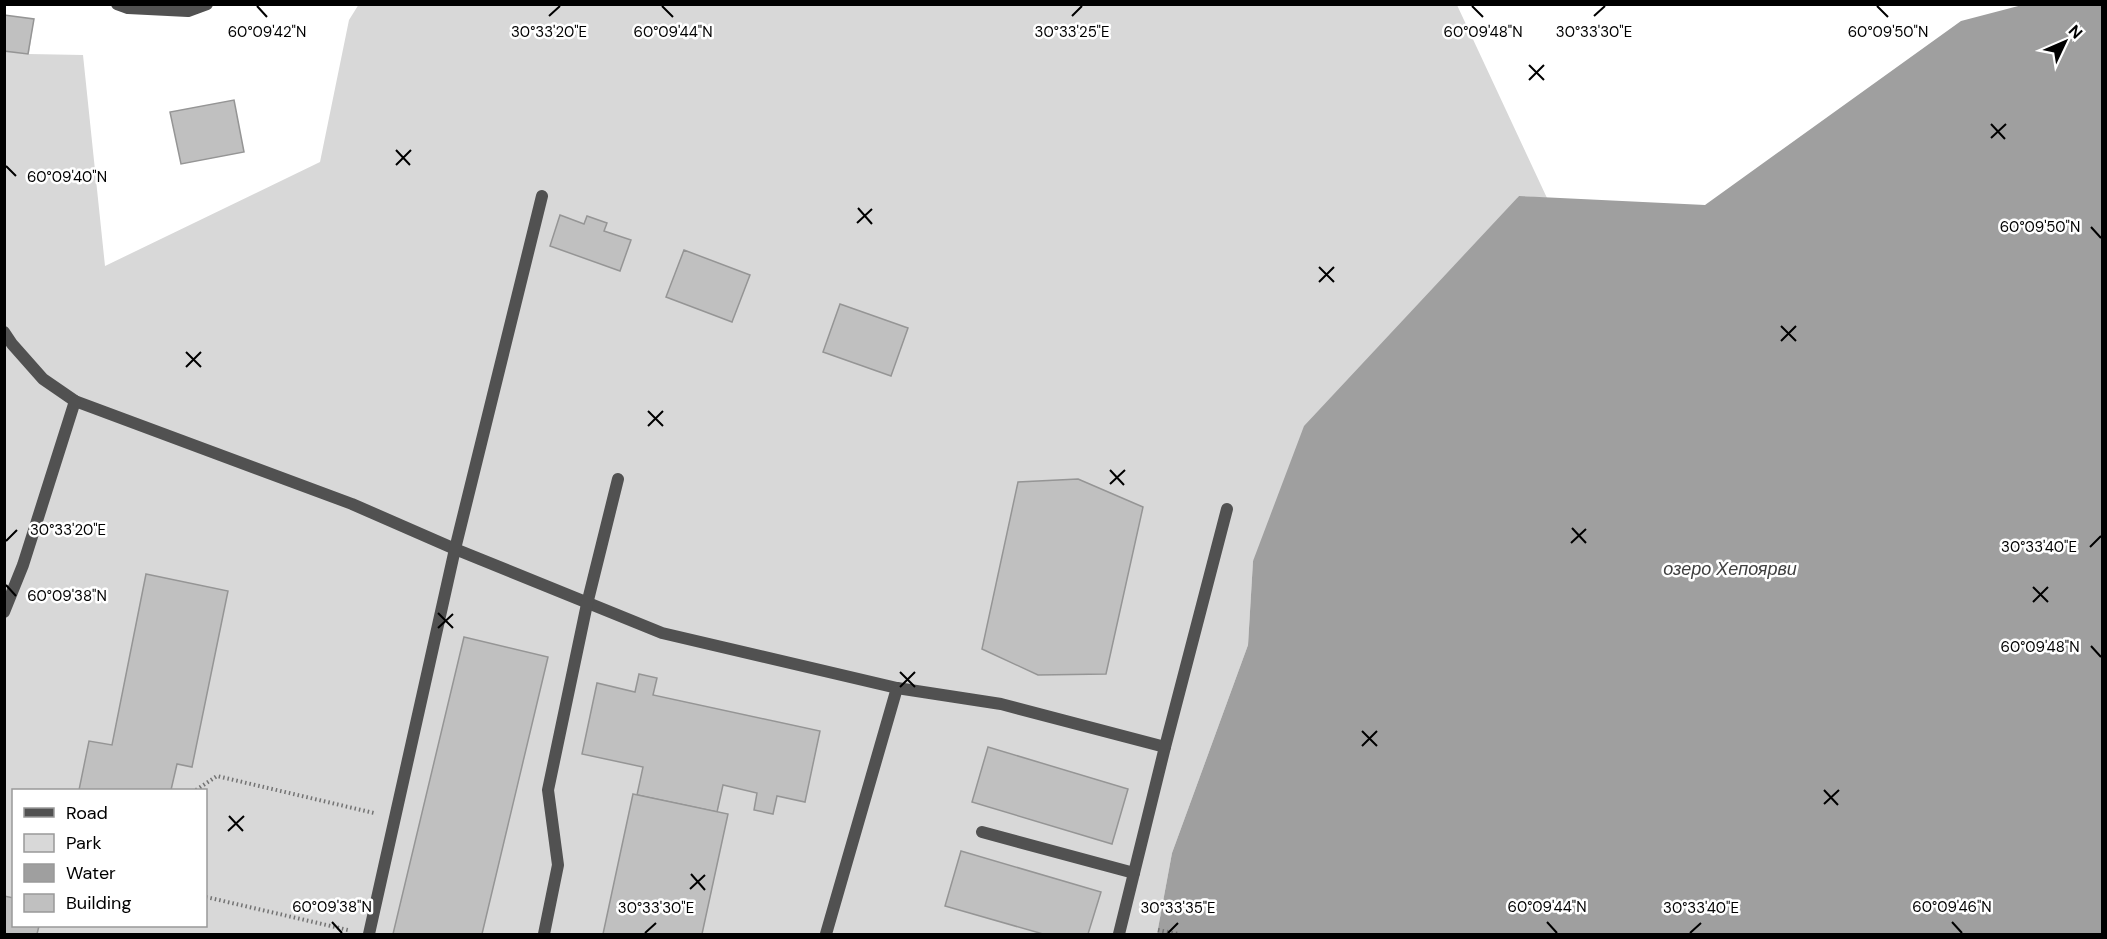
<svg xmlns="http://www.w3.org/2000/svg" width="2107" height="939" font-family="'DM Sans',sans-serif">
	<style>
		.green { fill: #d8d8d8; fill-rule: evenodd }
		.water { fill: #9f9f9f }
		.building { fill: #c0c0c0; stroke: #959595; stroke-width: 1.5 }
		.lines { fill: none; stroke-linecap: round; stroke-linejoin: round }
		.path { stroke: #737373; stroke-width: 4; stroke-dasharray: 1.5 3; stroke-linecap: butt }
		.service { stroke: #515151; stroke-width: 12 }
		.minor { stroke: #515151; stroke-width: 12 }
		.ticks { fill: none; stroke: #000; stroke-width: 2 }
		.labels { text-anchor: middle; stroke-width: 5; stroke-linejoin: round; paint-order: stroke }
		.water-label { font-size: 18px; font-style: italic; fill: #404040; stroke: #fff }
		.ticks-label { font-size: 15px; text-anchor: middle; fill: #000; stroke: #fff; stroke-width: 5; stroke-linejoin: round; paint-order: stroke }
	</style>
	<rect width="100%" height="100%" fill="#fff"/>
	<path class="green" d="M359,4L1457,5L1547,198L1519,196L1253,561L1248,645L1172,853L1157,934H5L4,15L34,19L29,54L83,55L105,266L320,162L349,20ZM14,790H206V926H14Z"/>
	<path class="water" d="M2026,4L2102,5V934H1157L1172,853L1248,645L1253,561L1304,426L1519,196L1705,205L1961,21Z"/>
	<g class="building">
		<path d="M4,15L34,19L28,54L4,51Z"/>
		<path d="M234,100L244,152L181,164L170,112Z"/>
		<path d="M560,215L584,224L587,216L607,223L604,231L631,240L620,271L550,246Z"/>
		<path d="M684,250L750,275L732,322L666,297Z"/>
		<path d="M840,304L908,328L891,376L823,352Z"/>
		<path d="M1078,479L1143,507L1106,674L1038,675L982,649L1018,482Z"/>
		<path d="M146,574L228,591L192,767L177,764L171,790H79L89,741L112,745Z"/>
		<path d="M464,637L548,657L482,934H393Z"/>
		<path d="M639,674L657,678L653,695L820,731L805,802L777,796L773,814L754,810L757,793L723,785L717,812L637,795L643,767L582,754L597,683L635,692Z"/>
		<path d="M988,747L1128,789L1112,844L972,802Z"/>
		<path d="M633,794L728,814L702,934H603Z"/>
		<path d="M961,851L1101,892L1088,934H1043L945,906Z"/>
		<path d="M4,896L14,898V926H39L37,934H4Z"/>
	</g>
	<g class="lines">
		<g class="path">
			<path d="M196,790L217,776L374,813"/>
			<path d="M206,897L348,930"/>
			<path d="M1158,930L1178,934"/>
		</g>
		<g class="service">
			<path d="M4,332L12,344L43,379L75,401L352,504L455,549L662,633L897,688L1001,704L1165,747"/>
			<path d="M4,612L23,565L75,401"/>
			<path d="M982,832L1134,873"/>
			<path d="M369,934L455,549L542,196"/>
			<path d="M544,934L558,865L548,790L587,604L618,479"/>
			<path d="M826,934L897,688"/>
			<path d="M1119,934L1165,747L1227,509"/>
		</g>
		<path class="minor" d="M117,4L128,8L188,11L207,4"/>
	</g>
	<path class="ticks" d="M257,6L267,17M662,6L673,17M1472,6L1483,17M1877,6L1888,17M549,16L560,6M1072,16L1082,6M1594,16L1605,6M1529,65L1544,80M1529,80L1544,65M1991,124L2005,139M1991,138L2006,124M396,150L410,165M396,165L411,150M6,166L16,176M858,208L872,224M857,223L872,209M2091,227L2101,238M1319,267L1334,282M1319,282L1334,267M1781,326L1796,341M1781,341L1796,326M186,352L201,367M186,367L201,352M648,411L663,426M648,426L663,411M1110,470L1124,485M1110,484L1125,470M1572,528L1586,543M6,541L17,530M1571,543L1586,529M2090,547L2101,536M6,585L16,596M2033,587L2048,602M2033,602L2048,587M438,613L453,628M438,628L453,614M2091,646L2101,657M900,672L915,687M900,687L915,672M1362,731L1377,746M1362,746L1377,731M1824,790L1838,805M1824,804L1839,790M229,816L243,831M228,831L244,816M691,874L705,890M690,889L705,875M332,922L342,933M1547,922L1557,933M1952,922L1962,933M645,933L656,923M1168,933L1178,923M1690,933L1701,923"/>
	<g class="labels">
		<g class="water-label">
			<text x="1730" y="575">озеро Хепоярви</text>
		</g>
	</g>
	<g class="ticks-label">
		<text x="549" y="37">30°33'20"E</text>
		<text x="1072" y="37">30°33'25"E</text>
		<text x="1594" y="37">30°33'30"E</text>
		<text x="267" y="37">60°09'42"N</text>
		<text x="673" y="37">60°09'44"N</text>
		<text x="1483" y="37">60°09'48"N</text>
		<text x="1888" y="37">60°09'50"N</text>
		<text x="67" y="182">60°09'40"N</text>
		<text x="2040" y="232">60°09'50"N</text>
		<text x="68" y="535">30°33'20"E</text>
		<text x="2039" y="552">30°33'40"E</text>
		<text x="67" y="601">60°09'38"N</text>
		<text x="2040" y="652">60°09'48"N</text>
		<text x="332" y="912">60°09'38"N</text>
		<text x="1547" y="912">60°09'44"N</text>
		<text x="1952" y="912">60°09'46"N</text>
		<text x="656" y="913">30°33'30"E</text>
		<text x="1178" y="913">30°33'35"E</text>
		<text x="1701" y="913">30°33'40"E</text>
	</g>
	<rect width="2107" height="939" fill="none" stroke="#000000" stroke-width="12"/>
	<rect x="12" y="789" width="195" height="138" fill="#ffffff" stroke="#999999" stroke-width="1.5"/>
	<rect x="24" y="808" width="30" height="9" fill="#515151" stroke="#999999" stroke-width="1.5"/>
	<text x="66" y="819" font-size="18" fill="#000000">Road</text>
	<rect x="24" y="834" width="30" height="18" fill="#d8d8d8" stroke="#999999" stroke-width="1.5"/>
	<text x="66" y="849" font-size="18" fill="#000000">Park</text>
	<rect x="24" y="864" width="30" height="18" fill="#9f9f9f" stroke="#999999" stroke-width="1.5"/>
	<text x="66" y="879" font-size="18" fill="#000000">Water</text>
	<rect x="24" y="894" width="30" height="18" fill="#c0c0c0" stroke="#999999" stroke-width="1.5"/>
	<text x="66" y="909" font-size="18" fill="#000000">Building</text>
	<g transform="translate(2065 42) rotate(46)" stroke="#ffffff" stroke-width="4.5" paint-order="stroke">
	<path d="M0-4.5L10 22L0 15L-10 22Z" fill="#000000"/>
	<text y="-9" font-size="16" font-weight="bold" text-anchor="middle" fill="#000000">N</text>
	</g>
</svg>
